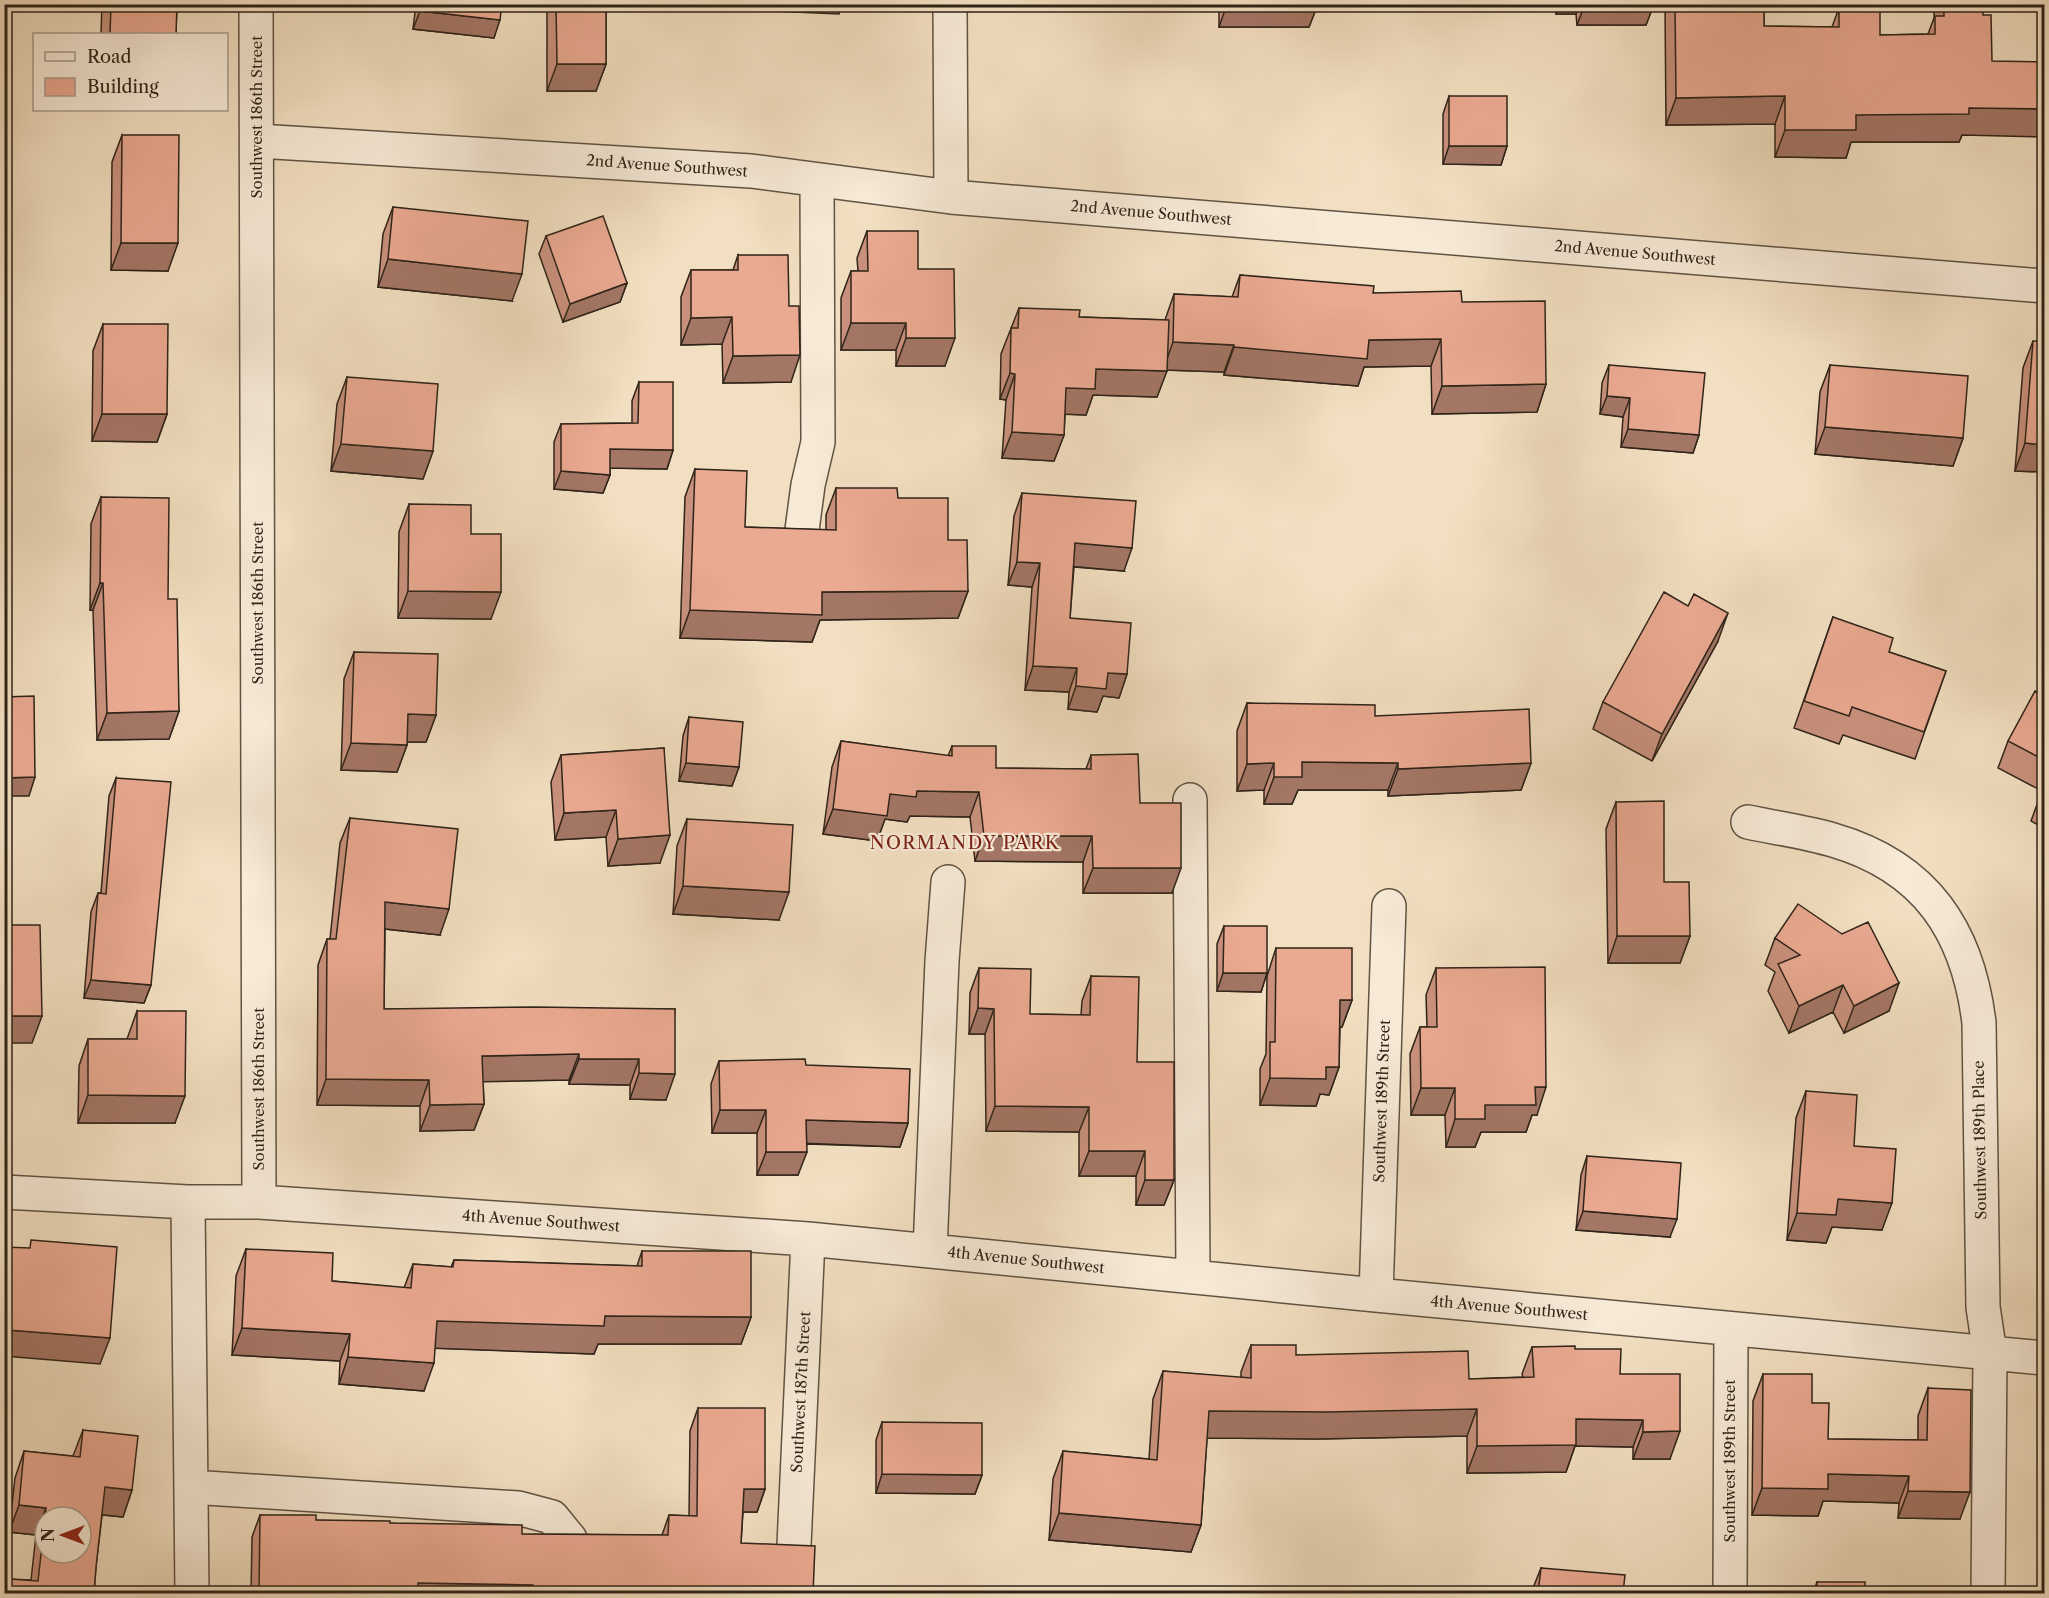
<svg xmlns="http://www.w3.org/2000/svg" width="2049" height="1598" font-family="'Libre Caslon Text',serif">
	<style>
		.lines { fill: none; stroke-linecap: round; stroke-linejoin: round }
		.minor-casing { stroke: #605343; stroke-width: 36 }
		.minor { stroke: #f7ead7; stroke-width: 33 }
		.wall { fill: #c9917d; stroke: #2f2419; stroke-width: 1.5 }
		.shaded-wall { fill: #a47666; stroke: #2f2419; stroke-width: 1.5 }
		.building { fill: #eaa991; stroke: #2f2419; stroke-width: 1.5 }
		.labels { text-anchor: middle; stroke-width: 4.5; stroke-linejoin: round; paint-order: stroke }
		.street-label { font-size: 15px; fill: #2f2419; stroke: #f7ead7 }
		.quarter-label { font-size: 18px; letter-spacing: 1.5px; fill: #7a1f14; stroke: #f7ead7 }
	</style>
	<rect width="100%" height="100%" fill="#f2dfc1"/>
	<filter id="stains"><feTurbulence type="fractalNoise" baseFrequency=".00333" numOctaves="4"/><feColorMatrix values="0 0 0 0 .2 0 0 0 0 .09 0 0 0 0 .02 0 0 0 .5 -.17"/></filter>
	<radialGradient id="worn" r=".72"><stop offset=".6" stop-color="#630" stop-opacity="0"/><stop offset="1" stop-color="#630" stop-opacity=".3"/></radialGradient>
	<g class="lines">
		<g class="minor-casing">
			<path id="minor" d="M256,4L259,1202
				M950,4L951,197
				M258,141L751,171L951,197L2044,286
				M802,530L808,485L818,442L817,180
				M1190,800L1193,1277
				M1748,822C1776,828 1806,832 1833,840C1926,867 1968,931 1979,1023L1983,1307L1990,1354L1988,1594
				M4,1192L188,1202H259L808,1239L1376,1295L2044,1358
				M188,1202L192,1594
				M930,1251L942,961L948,882
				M1376,1295L1389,906
				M191,1487L518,1508L552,1517L570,1539
				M794,1545L808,1239
				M1730,1594L1731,1329"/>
		</g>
		<use href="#minor" class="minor"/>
	</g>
	<path class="wall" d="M102,4H177L176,34H101Z
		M416,4H502L494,38L413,29Z
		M547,4H718L716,10L606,9V64L596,91H547Z
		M1219,4H1318L1309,27H1219Z
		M1556,4H1654L1646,25H1577L1576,14H1556Z
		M1665,4H1764V26L1832,27L1839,8L1880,35L1928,34L1934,18V4H1983L1962,135L1959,142H1851L1846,158L1775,157V124L1666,125Z
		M1449,96L1507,146L1501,165L1443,164V114Z
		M122,135L168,271L111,270L112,162Z
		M393,207L512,301L378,287L383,234Z
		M867,231L918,269L945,366H896V350H841V298L851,271H858L857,258Z
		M546,236L627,283L620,302L563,322L539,254Z
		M738,255L791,382L723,383L722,344L681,345V297L691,270H733Z
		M1240,275L1373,293L1462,302L1546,384L1537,412L1432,414L1431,366L1364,367L1358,386L1224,375V372L1167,370L1157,397L1093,395L1086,415L1065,414L1064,435L1054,461L1002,458L1006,400L1000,399L1001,354L1019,308L1079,317L1165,320L1174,294L1232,297Z
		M103,324L167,414L157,442L92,441L93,351Z
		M2033,341L2044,472L2015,471L2023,368Z
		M1609,365L1699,435L1693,453L1621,447L1623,417L1600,414L1602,383Z
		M1830,365L1963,438L1953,466L1815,454L1820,392Z
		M347,377L433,451L423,479L331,471L337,404Z
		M639,382L673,450L667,469L610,468V475L603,493L554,489V442L561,424L632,423V401Z
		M695,469L745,527L826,530V515L836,488L898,498L948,540L968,591L958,618L820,620L812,642L680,638L685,497Z
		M1022,493L1124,571L1074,567L1070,618L1127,674L1119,698L1103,696L1097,712L1068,709L1069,692L1025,690L1032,587L1008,585L1014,516Z
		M101,497L168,599L179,711L169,739L97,740L93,610H90L91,524Z
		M409,504L471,534L491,619L398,618L399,532Z
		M1688,606L1718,641L1652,761L1593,729L1603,702Z
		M1833,617L1889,652L1946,671L1915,759L1843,735L1839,744L1794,728Z
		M354,652L436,715L426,742H407V745L397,772L341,770L344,679Z
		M2044,696V828L2031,821L2042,791L1998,768L2008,741Z
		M1247,703L1375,716L1531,763L1521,790L1388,796V790H1298L1292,804H1264V790L1237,791V731Z
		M689,717L739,767L732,786L679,781L683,736Z
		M841,741L948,756L952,746L996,768L1086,769L1091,755L1140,803L1172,893H1083V862L975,861L970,817L910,816L907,822L885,819L877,841L823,834L832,767Z
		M664,748L660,863L608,866L606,837L555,840L551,782L561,755Z
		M116,778L151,985L144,1003L84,998L91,912L98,893H101L109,796Z
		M1616,802L1664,882L1690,936L1680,963H1608L1606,829Z
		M350,818L440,935L385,929L384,1009H675L666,1100L630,1099V1085L569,1084V1080L483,1081L484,1104L474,1130L420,1131V1106L317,1105L318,965L327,939H330L340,843Z
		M687,819L779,920L673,914L677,846Z
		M1224,926L1267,973L1261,992L1217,991V944Z
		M1775,938L1889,1011L1844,1033L1833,1012L1789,1033L1768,991L1775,972L1765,965Z
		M1276,948L1352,1000L1342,1027L1340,1028L1339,1067L1329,1095L1320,1094L1316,1106L1260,1105V1069L1266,1054L1267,976Z
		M979,968L1030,1014L1081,1015L1082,1001L1091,976L1137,1062L1174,1180L1164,1205H1136V1176H1079V1132L986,1131L985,1034H969L970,993Z
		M1436,968L1537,1115H1532L1526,1132H1481L1475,1147H1446L1445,1115H1411L1410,1054L1420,1027H1427L1426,995Z
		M137,1011L175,1123H78L79,1066L88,1039H127Z
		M719,1061L806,1065L908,1123L900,1147L807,1144L798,1175H757V1133H712L711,1084Z
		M1806,1091L1854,1146L1882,1230L1832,1227L1826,1243L1787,1240L1796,1118Z
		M1587,1156L1670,1237L1576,1230L1581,1175Z
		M246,1249L332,1281L404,1288L413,1264L451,1267L454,1260L637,1266L642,1251L751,1317L741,1344H598L594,1354L435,1348L424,1391L339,1384L340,1361L232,1355L236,1276Z
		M1251,1345L1296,1355L1469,1379L1523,1377L1522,1374L1532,1347L1575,1349L1620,1374L1670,1459H1633V1447L1575,1446L1566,1472L1467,1473V1436L1317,1439L1207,1438L1201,1525L1191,1552L1049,1540L1053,1479L1063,1451L1149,1459L1153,1399L1163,1371L1241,1378V1372Z
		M1763,1374L1812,1403L1828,1439L1918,1440V1416L1928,1388L1960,1519L1898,1518L1899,1503L1823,1501L1818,1516L1752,1515L1753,1401Z
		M698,1408L765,1489L757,1512H743L741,1543L813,1593H251L252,1537L260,1515L316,1520L390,1523L522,1534L662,1535L669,1515L689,1516L690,1431Z
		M882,1422L982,1475L975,1494L876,1493V1440Z
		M83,1430L132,1490L123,1517L102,1515L96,1567L94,1593H4V1590L9,1579L31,1580L36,1535L9,1532L15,1478L24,1451L73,1456Z
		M1541,1568L1623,1593H1531Z
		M1817,1582L1865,1593H1813Z"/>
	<path class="shaded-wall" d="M600,4H718L716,10L602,9Z
		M775,4H843L839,14L772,11Z
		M1227,4H1318L1309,27H1219Z
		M1560,4H1580L1576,14H1556Z
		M1585,4H1654L1646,25H1577Z
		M420,11L500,20L494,38L413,29Z
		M557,64H606L596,91H547Z
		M1785,96L1775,124L1666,125L1676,98Z
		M1969,108L2044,109V137L1962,135L1959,142H1851L1846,158L1775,157L1785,130L1856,115Z
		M1449,146H1507L1501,165L1443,164Z
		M121,243H178L168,271L111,270Z
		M388,259L522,274L512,301L378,287Z
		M627,283L620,302L563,322L570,304Z
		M732,317L722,344L681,345L691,318Z
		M851,323H906L896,350H841Z
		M906,338H955L945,366H896Z
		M1441,339L1431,366L1364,367L1358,386L1224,375L1234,347L1369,340Z
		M1173,342L1234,345L1224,372L1163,370Z
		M800,355L791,382L723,383L733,356Z
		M1096,369L1167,371L1157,397L1093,395L1086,415L1057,414L1066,388Z
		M1010,373L1015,374L1006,400L1000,399Z
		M1546,384L1537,412L1432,414L1442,386Z
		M1607,396L1630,398L1623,417L1600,414Z
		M102,414H167L157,442L92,441Z
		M1825,427L1963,438L1953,466L1815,454Z
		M1628,429L1699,435L1693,453L1621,447Z
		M1012,432L1064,435L1054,461L1002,458Z
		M2025,443L2044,445V472L2015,471Z
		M341,444L433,451L423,479L331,471Z
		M610,449L673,450L667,469L603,468Z
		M561,471L610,475L603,493L554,489Z
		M1075,543L1132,548L1124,571L1067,566Z
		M1017,562L1040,563L1032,587L1008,585Z
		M100,583H103L93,610H90Z
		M408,591L501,592L491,619L398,618Z
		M968,591L958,618L820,620L812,642L680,638L690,610L822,592Z
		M1728,613L1718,641L1652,761L1662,734Z
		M1033,666L1077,668L1069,692L1025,690Z
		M1108,673L1127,674L1119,698L1103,696L1097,712L1068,709L1076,686Z
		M179,711L169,739L97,740L107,713Z
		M408,714L436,715L426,742H398Z
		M351,743L407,745L397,772L341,770Z
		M1302,762L1398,763L1388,790H1298L1292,804H1264L1274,777Z
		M686,763L739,767L732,786L679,781Z
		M1274,763L1264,790L1237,791L1247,764Z
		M1531,763L1521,790L1388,796L1398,769Z
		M35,777L29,796H4V778Z
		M917,791L979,792L970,817L910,816L907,822L885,819L877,841L823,834L833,809L890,794Z
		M616,810L606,837L555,840L564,813Z
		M670,835L660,863L608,866L618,839Z
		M984,836H1092L1083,862L975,861Z
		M1093,868H1181L1172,893H1083Z
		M683,886L789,892L779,920L673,914Z
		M385,902L449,909L440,935L376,928Z
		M1617,936H1690L1680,963H1608Z
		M1223,973H1267L1261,992L1217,991Z
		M91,980L151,985L144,1003L84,998Z
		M1899,983L1889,1011L1844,1033L1854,1006Z
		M1843,985L1833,1012L1789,1033L1799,1006Z
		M1340,1000H1352L1342,1027L1330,1028Z
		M978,1008L994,1009L985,1034H969Z
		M4,1016H42L32,1043H4Z
		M579,1054L569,1080L473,1082L482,1056Z
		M579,1059H639L630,1085L569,1084Z
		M1326,1067H1339L1329,1095L1320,1094L1316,1106L1260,1105L1270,1078Z
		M639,1073L675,1074L666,1100L630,1099Z
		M326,1079L429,1080L420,1106L317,1105Z
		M1535,1087H1546L1537,1115H1532L1526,1132H1481L1475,1147H1446L1455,1119L1485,1105Z
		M1421,1088H1455L1445,1115H1411Z
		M88,1095L185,1096L175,1123H78Z
		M484,1104L474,1130L420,1131L430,1105Z
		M995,1106L1089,1107L1079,1132L986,1131Z
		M720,1110H766L757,1133H712Z
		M806,1120L908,1123L900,1147L798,1143Z
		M1089,1151H1145L1136,1176H1079Z
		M766,1152H807L798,1175H757Z
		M1145,1180H1174L1164,1205H1136Z
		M1838,1199L1892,1203L1882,1230L1832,1227L1826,1243L1787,1240L1797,1213Z
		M1583,1211L1677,1219L1670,1237L1576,1230Z
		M605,1316L751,1317L741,1344H598L594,1354L427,1348L437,1321Z
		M242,1328L350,1334L340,1361L232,1355Z
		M8,1330L110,1338L100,1364L4,1356Z
		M348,1357L434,1363L424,1391L339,1384Z
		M4,1387H8L4,1395Z
		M1477,1409L1467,1436L1317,1439L1199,1438L1209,1411Z
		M1576,1419L1643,1420L1633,1447L1575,1446L1566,1472L1467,1473L1477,1446Z
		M1680,1431L1670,1459H1633L1643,1432Z
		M882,1474L982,1475L975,1494L876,1493Z
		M1828,1474L1909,1476L1899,1503L1823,1501L1818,1516L1752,1515L1762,1488Z
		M105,1487L132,1490L123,1517L95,1514Z
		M744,1489H765L757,1512H735Z
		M1908,1491L1970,1492L1960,1519L1898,1518Z
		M19,1505L46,1508L36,1535L9,1532Z
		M1059,1513L1201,1525L1191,1552L1049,1540Z
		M418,1583L533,1585L530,1593H414Z
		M622,1591L687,1593H621Z"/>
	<path class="building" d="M111,4H177L176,34H110Z
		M421,4H502L500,20L420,11Z
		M556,4H606V64H557Z
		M1675,4H1764V26L1839,27V8H1880V35L1935,34V16H1944V4H1983V15H1991L1992,61L2044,62V109L1969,108V114L1856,115V130H1785V96L1676,98Z
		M1449,96H1507V146H1449Z
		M122,135H179L178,243H121Z
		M393,207L528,221L522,274L388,259Z
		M603,216L627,283L570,304L546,236Z
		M867,231H918V269H954L955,338H906V323H851V271H868Z
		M738,255H788L789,306H799L800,355L733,356L732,317L691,318V270H738Z
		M1240,275L1374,286L1373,293L1461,291L1462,302L1545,301L1546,384L1442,386L1441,339L1369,340L1367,359L1234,347V345L1173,342L1174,294L1238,297Z
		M1019,308L1080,310L1079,317L1169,320L1167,371L1096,369L1095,389L1066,388L1064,435L1012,432L1015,374L1010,373L1011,328H1018Z
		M103,324H168L167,414H102Z
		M2033,341H2044V445L2025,443Z
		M1609,365L1705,373L1699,435L1628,429L1630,398L1607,396Z
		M1830,365L1968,376L1963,438L1825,427Z
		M347,377L438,384L433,451L341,444Z
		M639,382H673V450L610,449V475L561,471V424L638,423Z
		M695,469L747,471L745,527L836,530V488H897L898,498H948V540H967L968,591L822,592V615L690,610Z
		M1022,493L1136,501L1132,548L1075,543L1070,618L1131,623L1127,674L1108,673L1106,689L1076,686L1077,668L1033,666L1040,563L1017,562Z
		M101,497L169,498L168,599H177L179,711L107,713L103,583H100Z
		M409,504L471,505V534H501V592L408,591Z
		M1664,592L1688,606L1694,594L1728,613L1662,734L1603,702Z
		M1833,617L1893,638L1889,652L1946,671L1924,732L1852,707L1849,716L1804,701Z
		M354,652L438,654L436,715L408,714L407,745L351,743Z
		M2035,691L2044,696V760L2008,741Z
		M34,696L35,777L4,778V697Z
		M1247,703L1375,705V716L1529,709L1531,763L1398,769V763L1302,762V777H1274V763L1247,764Z
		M689,717L743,722L739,767L686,763Z
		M841,741L952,756V746H996V768L1091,769V755L1138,754L1140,803H1181V868H1093L1092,836H984L979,792L917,791L916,797L890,794L887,816L833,809Z
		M664,748L670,835L618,839L616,810L564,813L561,755Z
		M116,778L171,782L151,985L91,980L98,893L106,894Z
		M2044,787V796L2041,794Z
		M1664,801V882H1689L1690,936H1617L1616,802Z
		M350,818L458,829L449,909L385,902L384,1009L535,1007L675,1009V1074L639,1073V1059H579V1054L482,1056L484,1104L430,1105L429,1080L326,1079L327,939H336Z
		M687,819L793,825L789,892L683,886Z
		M1798,904L1842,934L1868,922L1899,983L1854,1006L1843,985L1799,1006L1778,964L1800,955L1775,938Z
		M4,925H40L42,1016H4Z
		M1224,926H1267V973H1223Z
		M1276,948H1352V1000H1340L1339,1067H1326V1079L1270,1078V1042H1275Z
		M1545,967L1546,1087H1535L1536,1105H1485V1119H1455V1088H1421L1420,1027H1437L1436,968Z
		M979,968L1031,969L1030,1014L1090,1015L1091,976L1139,977L1137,1062H1174V1180H1145V1151H1089V1107L995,1106L994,1009L978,1008Z
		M137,1011H186L185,1096L88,1095V1039H137Z
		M805,1059L806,1065L910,1069L908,1123L806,1120L807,1152H766V1110H720L719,1061Z
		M1806,1091L1857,1095L1854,1146L1896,1149L1892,1203L1838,1199L1836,1215L1797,1213Z
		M1587,1156L1681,1163L1677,1219L1583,1211Z
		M31,1240L117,1247L110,1338L8,1330V1387H4V1247L30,1248Z
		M246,1249L333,1253L332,1281L411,1288L413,1264L453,1267L454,1260L642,1266V1251H751V1317L605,1316L604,1326L437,1321L434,1363L348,1357L350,1334L242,1328Z
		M1251,1345H1296V1355L1468,1351L1469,1379L1534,1377L1532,1347L1575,1346V1349H1621L1620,1374H1680V1431L1643,1432V1420L1576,1419V1445L1477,1446V1409L1327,1412L1209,1411L1201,1525L1059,1513L1063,1451L1157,1460L1163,1371L1251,1378Z
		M1763,1374H1812V1403H1829L1828,1439L1927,1440L1928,1388L1971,1390L1970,1492L1908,1491L1909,1476L1828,1474V1489L1762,1488Z
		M698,1408H765V1489H744L741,1543L815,1546L813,1593H687L622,1591L621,1593H533V1585L418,1583V1593H259L260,1515H316V1520L390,1521V1523L522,1525V1534L668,1535L669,1515L697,1516Z
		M882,1422L982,1423V1475L882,1474Z
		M83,1430L138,1436L132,1490L105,1487L96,1567L94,1593H8L9,1579L38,1581L45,1519V1553H81V1517H45L46,1508L19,1505L24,1451L80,1457Z
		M1541,1568L1625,1575L1623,1593H1538Z
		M1817,1582H1865V1593H1817Z"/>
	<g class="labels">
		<g class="street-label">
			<text transform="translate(257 117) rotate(-90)" y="5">Southwest 186th Street</text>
			<text transform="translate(667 166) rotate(4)" y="5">2nd Avenue Southwest</text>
			<text transform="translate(1151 213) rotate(5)" y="5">2nd Avenue Southwest</text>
			<text transform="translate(1635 253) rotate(5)" y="5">2nd Avenue Southwest</text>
			<text transform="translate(258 603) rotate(-90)" y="5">Southwest 186th Street</text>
			<text transform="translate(259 1089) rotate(-90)" y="5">Southwest 186th Street</text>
			<text transform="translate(1382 1101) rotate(-88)" y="5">Southwest 189th Street</text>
			<text transform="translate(1980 1140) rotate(-91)" y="5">Southwest 189th Place</text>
			<text transform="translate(541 1221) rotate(4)" y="5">4th Avenue Southwest</text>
			<text transform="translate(1026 1260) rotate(6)" y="5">4th Avenue Southwest</text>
			<text transform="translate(1509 1308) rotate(5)" y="5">4th Avenue Southwest</text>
			<text transform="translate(801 1392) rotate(-87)" y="5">Southwest 187th Street</text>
			<text transform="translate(1730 1461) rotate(-90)" y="5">Southwest 189th Street</text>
		</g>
		<g class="quarter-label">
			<text x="965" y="849">NORMANDY PARK</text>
		</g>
	</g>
	<rect width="2049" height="1598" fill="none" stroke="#f2dfc1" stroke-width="24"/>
	<rect x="6" y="6" width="2037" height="1586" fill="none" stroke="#2f2419" stroke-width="3"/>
	<rect x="12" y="12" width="2025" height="1574" fill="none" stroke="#2f2419" stroke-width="1.5"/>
	<rect x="33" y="33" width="195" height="78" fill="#f7ead7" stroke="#a79b8b" stroke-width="1.5"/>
	<rect x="45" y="52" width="30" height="9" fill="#f7ead7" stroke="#a79b8b" stroke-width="1.5"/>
	<text x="87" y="63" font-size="18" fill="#2f2419">Road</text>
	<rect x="45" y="78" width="30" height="18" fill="#eaa991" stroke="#a79b8b" stroke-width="1.5"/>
	<text x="87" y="93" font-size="18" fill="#2f2419">Building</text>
	<g transform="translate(63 1535) rotate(270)"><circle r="28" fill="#f7ead7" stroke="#a79b8b" stroke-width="1.5"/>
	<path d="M0-4.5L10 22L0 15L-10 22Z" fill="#8f2418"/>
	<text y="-9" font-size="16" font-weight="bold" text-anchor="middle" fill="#2f2419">N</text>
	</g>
	<rect width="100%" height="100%" filter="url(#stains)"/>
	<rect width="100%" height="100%" fill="url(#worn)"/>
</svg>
